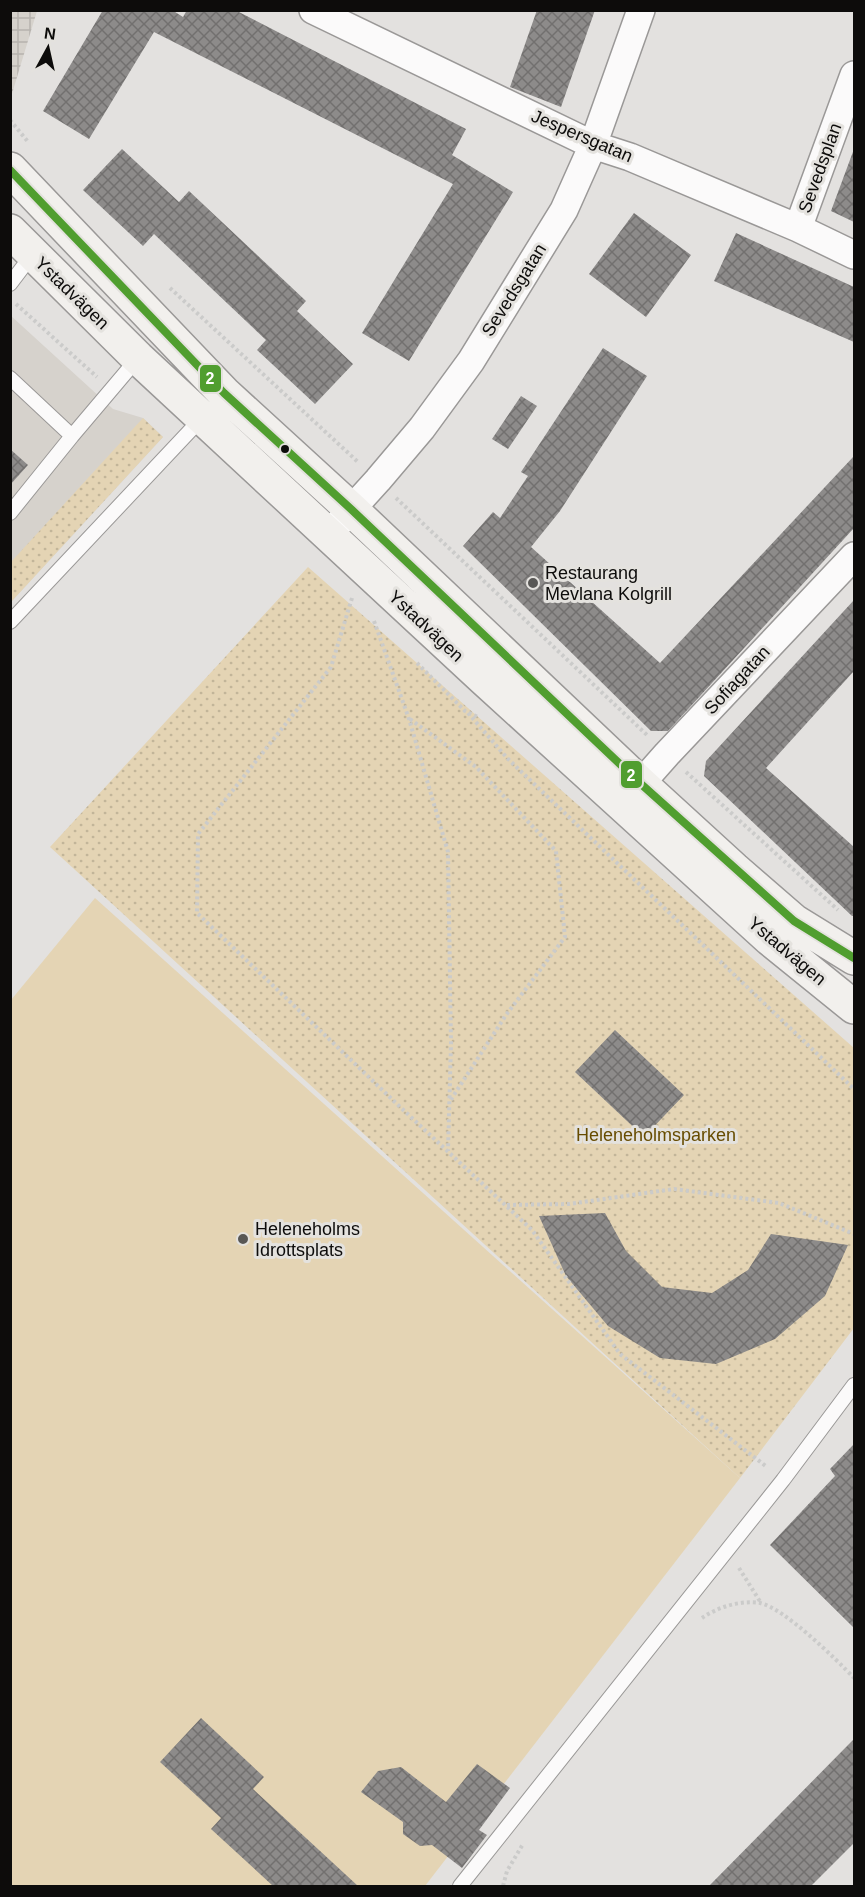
<svg xmlns="http://www.w3.org/2000/svg" width="865" height="1897" font-family="Helvetica,sans-serif">
	<style>
		.built { fill: #d6d2cc }
		.industrial { fill: url(#industrial-grid) }
		.green { fill: url(#green-dots) }
		.pitch { fill: #e4d4b4 }
		.building { fill: url(#building-cross-hatch) }
		.lines { fill: none; stroke-linecap: round; stroke-linejoin: round }
		.lane-casing { stroke: #9a9897; stroke-width: 16 }
		.street-casing { stroke: #9a9897; stroke-width: 30 }
		.secondary-casing { stroke: #9a9897; stroke-width: 36 }
		.path { stroke: #cbcbca; stroke-width: 4; stroke-dasharray: 3 3; stroke-linecap: butt }
		.lane { stroke: #fbfafa; stroke-width: 14 }
		.street { stroke: #fbfafa; stroke-width: 27 }
		.secondary { stroke: #f2f0ed; stroke-width: 33 }
		.bus-1-casing { stroke: #e4e2de; stroke-width: 12 }
		.bus-1 { stroke: #509e2f; stroke-width: 8 }
		.bus-dot { fill: #0d0c0b; stroke: #e4e2de; stroke-width: 2 }
		.poi-dot { fill: #585755; stroke: #e4e2de; stroke-width: 2 }
		.labels { text-anchor: middle; stroke-width: 6; stroke-linejoin: round; paint-order: stroke }
		.street-label { font-size: 18px; fill: #0d0c0b; stroke: #e4e2de }
		.poi-label { font-size: 18px; fill: #0d0c0b; stroke: #e4e2de; text-anchor: start }
		.park-label { font-size: 18px; fill: #674c00; stroke: #e4e2de }
		.line-badge { stroke: #e4e2de; stroke-width: 2 }
		.badge-label { font-size: 16px; text-anchor: middle; font-weight: bold; fill: #fff }
	</style>
	<defs>
		<pattern id="industrial-grid" width="8" height="8" patternUnits="userSpaceOnUse" patternTransform="scale(1.5)"><rect width="8" height="8" fill="#d6d2cc"/><path d="M0 4h8M4 0v8" fill="none" stroke="#b6b3ae"/></pattern>
		<pattern id="green-dots" width="8" height="8" patternUnits="userSpaceOnUse" patternTransform="scale(1.5)"><rect width="8" height="8" fill="#e4d4b4"/><path d="M2 2h.1M6 6h.1" fill="none" stroke="#c2b599" stroke-width="1.8" stroke-linecap="round"/></pattern>
		<pattern id="building-cross-hatch" width="8" height="8" patternUnits="userSpaceOnUse" patternTransform="scale(1.5)"><rect width="8" height="8" fill="#8d8b8a"/><path d="M0 0l8 8M0 8l8-8" fill="none" stroke="#72706f"/></pattern>
	</defs>
	<rect width="100%" height="100%" fill="#e3e1df"/>
	<path class="built" d="M10,315L113,409L143,418L163,437L11,602Z"/>
	<path class="industrial" d="M11,10L37,11L11,97L10,96Z"/>
	<path class="green" d="M143,418L163,437L11,602V562Z
		M308,567L854,1048V1328L740,1478L50,847Z"/>
	<path class="pitch" d="M95,898L740,1478L425,1886H11V1000Z"/>
	<path class="building" d="M103,10H172L183,17L187,10H235L466,129L452,155L513,192L409,361L362,333L453,184L154,32L89,139L43,111Z
		M537,10H595L561,107L510,87Z
		M122,149L179,202L189,191L306,301L297,311L353,364L315,404L257,350L266,340L154,234L143,246L83,190Z
		M854,149V222L831,211Z
		M634,213L691,255L646,317L589,274Z
		M736,233L854,287V342L714,281Z
		M603,348L647,376L560,511L531,547L660,663L854,456V528L668,731H651L463,546L493,512L500,518L528,476L521,472Z
		M521,396L537,406L508,449L492,439Z
		M10,449L28,465L10,485Z
		M854,600V671L766,768L854,847V916H852L704,776L706,761Z
		M615,1030L684,1095L644,1137L575,1072Z
		M605,1213L626,1251L662,1287L712,1293L748,1270L771,1234L848,1245L825,1296L775,1339L716,1364L660,1358L608,1326L566,1276L539,1216Z
		M854,1444V1628L770,1545L835,1476L830,1469Z
		M201,1718L264,1777L253,1789L358,1886H273L211,1829L221,1818L160,1762Z
		M854,1739V1843L811,1886H709Z
		M477,1764L510,1788L479,1830L487,1835L462,1868L432,1845L420,1846L403,1834V1822L361,1792L378,1771L401,1767L446,1802Z"/>
	<g class="lines">
		<g class="lane-casing">
			<path id="lane" d="M10,284L32,255
				M10,378L72,436
				M10,513L72,436L138,358
				M10,622L202,418
				M460,1886L783,1480L854,1385"/>
		</g>
		<g class="street-casing">
			<path id="street" d="M313,10L593,145L630,157L798,228L854,255
				M798,228L854,75
				M338,524L378,480L422,428L471,361L564,210L593,145L641,10
				M628,798L667,754L854,556"/>
		</g>
		<g class="secondary-casing">
			<path id="secondary" d="M10,169L224,393L352,510L641,784L734,869L794,921L854,958
				M10,231L138,358L484,679L770,939L854,1007"/>
		</g>
		<path class="path" d="M10,120L29,143
			M170,288L358,462
			M16,304L97,377
			M396,498L648,736
			M352,598L331,667L198,834L197,913L398,1105L532,1230L620,1354L767,1467
			M374,621L409,719L448,852L451,1044L448,1151
			M417,663L465,711L478,717
			M468,713L508,759L854,1089
			M410,719L476,767L556,851L565,937L506,1015L450,1101
			M686,772L838,910
			M507,1205L569,1204L674,1189L779,1203L854,1234
			M739,1568L761,1603
			M702,1618C718,1607 740,1600 760,1603C784,1608 836,1659 854,1678
			M503,1886L507,1871L523,1844"/>
		<use href="#lane" class="lane"/>
		<use href="#street" class="street"/>
		<use href="#secondary" class="secondary"/>
		<g class="bus-1-casing">
			<path id="bus-1" d="M10,170L224,393L352,510L641,784L794,921L854,958"/>
		</g>
		<use href="#bus-1" class="bus-1"/>
	</g>
	<circle class="bus-dot" cx="285" cy="449" r="5"/>
	<g class="poi-dot">
		<circle cx="533" cy="583" r="6"/>
		<circle cx="243" cy="1239" r="6"/>
	</g>
	<g class="labels">
		<g class="street-label">
			<text transform="translate(582 136) rotate(23)" y="6">Jespersgatan</text>
			<text transform="translate(820 168) rotate(-70)" y="6">Sevedsplan</text>
			<text transform="translate(514 290) rotate(-58)" y="6">Sevedsgatan</text>
			<text transform="translate(72 293) rotate(44)" y="6">Ystadvägen</text>
			<text transform="translate(426 626) rotate(43)" y="6">Ystadvägen</text>
			<text transform="translate(737 680) rotate(-47)" y="6">Sofiagatan</text>
			<text transform="translate(787 951) rotate(40)" y="6">Ystadvägen</text>
		</g>
		<g class="poi-label">
			<text x="545" y="579">Restaurang<tspan x="545" dy="21">Mevlana Kolgrill</tspan></text>
			<text x="255" y="1235">Heleneholms<tspan x="255" dy="21">Idrottsplats</tspan></text>
		</g>
		<g class="park-label">
			<text x="656" y="1141">Heleneholmsparken</text>
		</g>
	</g>
	<g class="line-badge">
		<rect x="199" y="364" width="23" height="29" rx="6" fill="#509e2f"/>
		<rect x="620" y="760" width="23" height="29" rx="6" fill="#509e2f"/>
	</g>
	<g class="badge-label">
		<text x="210" y="384">2</text>
		<text x="631" y="781">2</text>
	</g>
	<rect width="865" height="1897" fill="none" stroke="#0d0c0b" stroke-width="24"/>
	<g transform="translate(48 48) rotate(8)" stroke="#e4e2de" stroke-width="4.5" paint-order="stroke">
	<path d="M0-4.5L10 22L0 15L-10 22Z" fill="#0d0c0b"/>
	<text y="-9" font-size="16" font-weight="bold" text-anchor="middle" fill="#0d0c0b">N</text>
	</g>
</svg>
